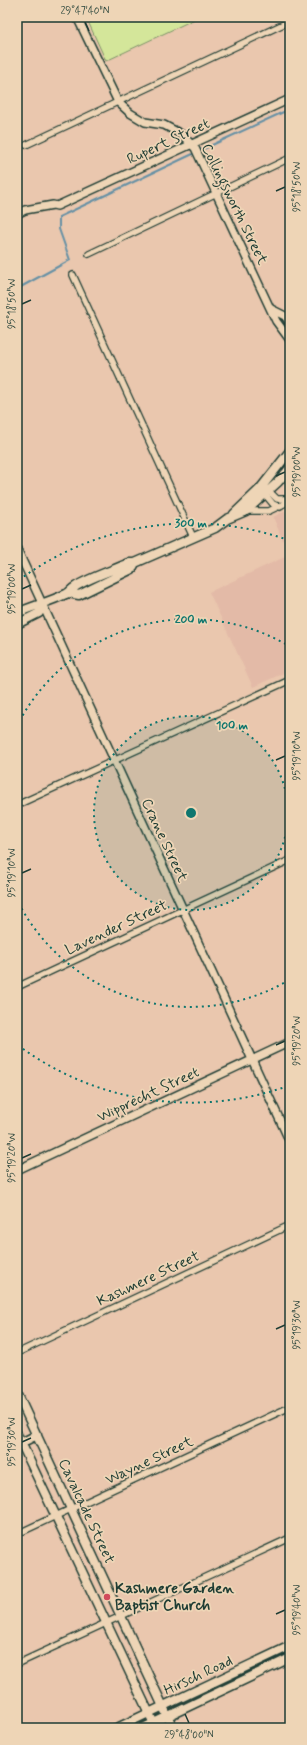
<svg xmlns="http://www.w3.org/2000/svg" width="307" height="1745" font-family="Mynerve,sans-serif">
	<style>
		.built { fill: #e3baa7 }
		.green { fill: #d4e69a; stroke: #7a9267 }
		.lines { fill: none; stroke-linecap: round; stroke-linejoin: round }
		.stream { stroke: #6590a5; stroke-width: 2 }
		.minor-casing { stroke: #1f3d34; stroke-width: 8 }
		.tertiary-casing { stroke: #1f3d34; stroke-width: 10 }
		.secondary-casing { stroke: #1f3d34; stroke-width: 11 }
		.minor { stroke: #eed5b6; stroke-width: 5.5 }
		.tertiary { stroke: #eed5b6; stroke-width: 7 }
		.secondary { stroke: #eed5b6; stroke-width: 8 }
		.ticks { fill: none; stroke: #1f3d34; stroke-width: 1.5 }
		.ring { fill: none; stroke: #0f766e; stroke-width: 2; stroke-dasharray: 2 4 }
		.poi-dot { fill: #d1495b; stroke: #eed5b6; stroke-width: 1.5 }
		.labels { text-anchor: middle; stroke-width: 3.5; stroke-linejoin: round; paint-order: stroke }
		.street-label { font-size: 15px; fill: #1f3d34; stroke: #eed5b6 }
		.poi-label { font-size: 15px; font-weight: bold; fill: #1f3d34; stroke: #eed5b6; text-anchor: start }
		.centre { fill: #0f766e; stroke: #eed5b6; stroke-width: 2 }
		.ring-label { font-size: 12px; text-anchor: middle; font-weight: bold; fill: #0f766e; stroke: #eed5b6; stroke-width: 3.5; stroke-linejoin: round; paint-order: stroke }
		.neatline { fill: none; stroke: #1f3d34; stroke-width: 1.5 }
		.ticks-label { font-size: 10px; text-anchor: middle; fill: #1f3d34 }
	</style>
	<rect width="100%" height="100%" fill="#eac7ae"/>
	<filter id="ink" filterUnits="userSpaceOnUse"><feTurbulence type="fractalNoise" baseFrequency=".025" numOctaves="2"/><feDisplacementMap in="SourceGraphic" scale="8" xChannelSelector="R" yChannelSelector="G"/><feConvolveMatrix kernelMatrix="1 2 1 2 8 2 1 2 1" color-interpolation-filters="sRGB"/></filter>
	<g filter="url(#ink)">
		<path class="built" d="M290,509V670L253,687L209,592L289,555L273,517Z"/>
		<path class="green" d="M86,17H199L106,61Z"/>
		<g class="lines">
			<path class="stream" d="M199,151L290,109
				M17,289L70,260L59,229V217L195,153"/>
			<g class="minor-casing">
				<path id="minor" d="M26,145L290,21
					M89,254L290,158
					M73,275L193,537
					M267,489L277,499H290
					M263,492L273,504L280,507
					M246,511H269L290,501
					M17,805L290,680
					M17,987L290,860
					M17,1353L290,1225
					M17,1534L290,1407
					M17,1664L290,1538"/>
			</g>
			<g class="tertiary-casing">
				<path id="tertiary" d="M77,17L118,102L130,113L145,122L164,125L181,134L195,148L276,321L290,340
					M17,214L25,210L53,205L57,206L290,99
					M271,309L285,316L290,323
					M17,549L290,1142
					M17,1170L290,1042"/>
			</g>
			<g class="secondary-casing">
				<path id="secondary" d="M234,514L260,489L290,451
					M68,593L79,595L132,569L135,563
					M17,613C33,606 49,602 66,594C70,593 71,589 75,587C88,578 114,570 129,563H135L215,528L227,519L246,511L278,482L290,468
					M17,624L39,613L43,604
					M17,1393L173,1728
					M17,1434L156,1728
					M21,1443L37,1435
					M117,1728L290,1646
					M143,1728L290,1658"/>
			</g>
			<use href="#minor" class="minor"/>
			<use href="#tertiary" class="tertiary"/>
			<use href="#secondary" class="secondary"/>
		</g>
	</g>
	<path class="ticks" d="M85,22L89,31M276,191L285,187M22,304L31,300M276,476L285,472M22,589L31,585M276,760L285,756M22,873L31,869M276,1045L285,1041M22,1158L31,1154M276,1329L285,1325M22,1442L31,1438M276,1614L285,1610M185,1714L189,1723"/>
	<circle cx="191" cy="813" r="97" fill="#0f766e" fill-opacity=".12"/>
	<g class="ring">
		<circle cx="191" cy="813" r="97"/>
		<path d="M289 980A194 194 0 0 1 17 900M17 726A194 194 0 0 1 289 646"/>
		<path d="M288 1086A290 290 0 0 1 19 1046M19 580A290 290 0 0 1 288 540"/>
	</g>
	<circle class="poi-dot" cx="107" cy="1597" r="4"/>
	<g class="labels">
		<g class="street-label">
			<text transform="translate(168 141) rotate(-25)" y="5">Rupert Street</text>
			<text transform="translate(235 204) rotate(64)" y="5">Collingsworth Street</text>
			<text transform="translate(165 840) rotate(65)" y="5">Crane Street</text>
			<text transform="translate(116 927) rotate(-25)" y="5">Lavender Street</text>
			<text transform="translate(148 1094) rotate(-25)" y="5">Wipprecht Street</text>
			<text transform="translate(148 1278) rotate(-25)" y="5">Kashmere Street</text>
			<text transform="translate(149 1460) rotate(-25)" y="5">Wayne Street</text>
			<text transform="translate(87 1511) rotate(65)" y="5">Cavalcade Street</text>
			<text transform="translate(198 1675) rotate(-25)" y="5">Hirsch Road</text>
		</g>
		<g class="poi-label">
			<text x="115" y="1593">Kashmere Garden<tspan x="115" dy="17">Baptist Church</tspan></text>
		</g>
	</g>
	<circle cx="191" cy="813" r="6" class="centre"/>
	<g class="ring-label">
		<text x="191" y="527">300 m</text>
		<text x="191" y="623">200 m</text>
		<text x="232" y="729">100 m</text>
	</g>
	<rect width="307" height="1745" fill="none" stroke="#eed5b6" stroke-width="44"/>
	<rect x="22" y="22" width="263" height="1701" class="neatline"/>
	<g class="ticks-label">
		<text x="85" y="14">29°47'40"N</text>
		<text transform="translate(296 187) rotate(-90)" y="4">95°18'50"W</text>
		<text transform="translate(11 304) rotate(-90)" y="4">95°18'50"W</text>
		<text transform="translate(296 472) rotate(-90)" y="4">95°19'00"W</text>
		<text transform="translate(11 589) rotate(-90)" y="4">95°19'00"W</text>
		<text transform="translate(296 756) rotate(-90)" y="4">95°19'10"W</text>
		<text transform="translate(11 873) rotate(-90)" y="4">95°19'10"W</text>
		<text transform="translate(296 1041) rotate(-90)" y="4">95°19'20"W</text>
		<text transform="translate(11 1158) rotate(-90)" y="4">95°19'20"W</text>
		<text transform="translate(296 1325) rotate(-90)" y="4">95°19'30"W</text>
		<text transform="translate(11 1442) rotate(-90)" y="4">95°19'30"W</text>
		<text transform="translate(296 1610) rotate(-90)" y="4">95°19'40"W</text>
		<text x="189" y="1738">29°48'00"N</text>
	</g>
</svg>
